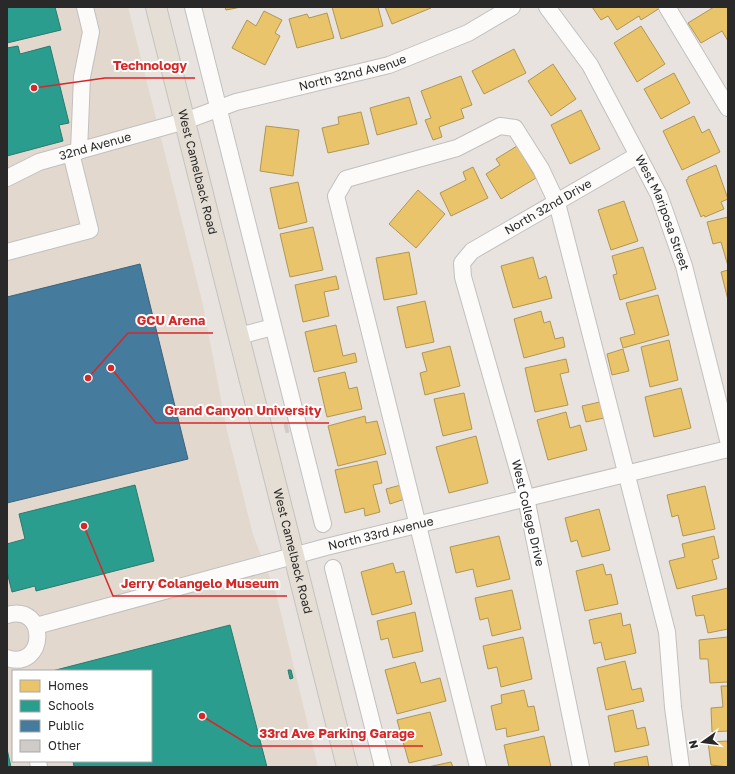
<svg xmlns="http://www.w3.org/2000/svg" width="735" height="774" font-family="'Golos Text',sans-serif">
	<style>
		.education { fill: #e2d8cd; fill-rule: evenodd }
		.homes { fill: #e9c46a; stroke: #af9656 }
		.schools { fill: #2a9d8f; stroke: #2a7a70 }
		.public { fill: #457b9d; stroke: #3d627a }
		.building { fill: #cecbc8; stroke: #d2cecb }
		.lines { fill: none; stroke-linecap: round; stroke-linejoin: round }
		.minor-casing { stroke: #c1c0c0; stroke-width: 18 }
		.major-casing { stroke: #c4c2c0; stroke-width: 22 }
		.minor { stroke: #fcfbfa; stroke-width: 16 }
		.major { stroke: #e5ded4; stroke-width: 20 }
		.labels { text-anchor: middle; stroke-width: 4; stroke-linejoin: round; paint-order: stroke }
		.street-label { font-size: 12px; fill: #292929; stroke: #fff }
		.leader { fill: none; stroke: #d62828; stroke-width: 1.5 }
		.callout-dot { fill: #d62828; stroke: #fff; stroke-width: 1.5 }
		.callout-label { font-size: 13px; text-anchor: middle; font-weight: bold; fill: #d62828; stroke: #fff; stroke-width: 4; stroke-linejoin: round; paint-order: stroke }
	</style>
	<rect width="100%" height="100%" fill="#e8e3de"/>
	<path class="education" d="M7,7H128L203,305L227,431L253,535L276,593L318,767H7ZM13,671H151V761H13Z"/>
	<path class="homes" d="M225,7H241L226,10Z
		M332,7H378L383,26L341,39Z
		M385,7H430L431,8L392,24Z
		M592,7H659L660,8L641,20L639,16L617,30L608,16L601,20Z
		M714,7H728V41L722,31L701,43L688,23Z
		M264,11L282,20L275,33L280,36L265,65L232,48L247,20L256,26Z
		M327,13L334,38L297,48L289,19L307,14L309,18Z
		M641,26L665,64L637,82L614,43Z
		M514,49L526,73L484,94L472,71Z
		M553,64L576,99L551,116L528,81Z
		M674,73L690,103L661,119L644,89Z
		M461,76L472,105L461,109L464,118L439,127L442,137L433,140L425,120L431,118L421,91Z
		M409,97L417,124L377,135L370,108Z
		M581,110L600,149L570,164L551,125Z
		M361,112L369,144L328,153L322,128L339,124L338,117Z
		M694,116L702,133L709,129L720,152L682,170L663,131Z
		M266,126L299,130L293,176L260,171Z
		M517,146L536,178L501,199L486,174L500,165L496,159Z
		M716,165L728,199L721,202L724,209L705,217L704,215L701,217L686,180L688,179V177Z
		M473,167L488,198L451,216L440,193L466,180L463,172Z
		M298,182L307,222L279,229L270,188Z
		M418,190L445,214L416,248L389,224Z
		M624,201L638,241L611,250L598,210Z
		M728,217V266L721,242L713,244L707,222Z
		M313,227L323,270L290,277L280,234Z
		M643,247L656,289L620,300L613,275L617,274L612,256Z
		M409,252L417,294L384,300L376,258Z
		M533,257L539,279L546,276L552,298L513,308L501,266Z
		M728,270V300L721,272Z
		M336,276L339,289L324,292L329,316L303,322L295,285Z
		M658,295L669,335L623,348L620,338L635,334L626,303Z
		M425,301L434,342L406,348L397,307Z
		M541,311L544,323L550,321L555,339L563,337L565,347L524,358L514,319Z
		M336,325L343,356L355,353L357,362L314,372L305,332Z
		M669,340L678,380L650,387L641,347Z
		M450,346L460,386L425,395L420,373L427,371L422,353Z
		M623,349L629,371L612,375L607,354Z
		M566,359L569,372L560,374L568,405L535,412L525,368Z
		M345,372L349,389L357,387L362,409L327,417L318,378Z
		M681,388L691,428L654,437L645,397Z
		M464,393L472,429L443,436L434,399Z
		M600,402L604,418L586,422L582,406Z
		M566,412L570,428L580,425L587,450L548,460L537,420Z
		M365,416L366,423L377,421L386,454L338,466L328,426Z
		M476,436L488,483L449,493L436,447Z
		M377,461L382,483L373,485L380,512L365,516L364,508L345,513L335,470Z
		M401,485L405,499L390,504L386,489Z
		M705,486L715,529L683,536L678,515L672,517L667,495Z
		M599,509L610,550L582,557L577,540L571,542L565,518Z
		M499,536L510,579L477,587L473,569L456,573L450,547Z
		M714,536L719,558L712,560L717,579L677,589L669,561L685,557L682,544Z
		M393,563L396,573L404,571L412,604L372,615L361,572Z
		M603,564L606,575L611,574L618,604L585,611L576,571Z
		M728,588V629L708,633L704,615L696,616L692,596Z
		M512,590L521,629L492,636L488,618L480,620L475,598Z
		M415,612L423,651L393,658L388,638L381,640L377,621Z
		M621,613L623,626L630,624L636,653L605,660L601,642L594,644L589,620Z
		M523,637L532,679L501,687L497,667L488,669L483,646Z
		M728,637V682L710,683L708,659H700L699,640Z
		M625,661L632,690L641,688L644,701L606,710L597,668Z
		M415,662L421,683L440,678L446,701L397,714L385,670Z
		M721,686H728V731L712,732L711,708L723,707Z
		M524,690L528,707L534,706L539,730L507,737L506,728L496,730L491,706L502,703L501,695Z
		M633,710L637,729L645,727L649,745L615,752L608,716Z
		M430,712L442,755L409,763L397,720Z
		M544,736L551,767H509L504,745Z
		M728,741V767L711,765L708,742Z
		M647,756L649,767H615L614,763Z
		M451,762L453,767H428Z"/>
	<path class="schools" d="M7,7H55L61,30L7,43Z
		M18,46L20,54L50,46L69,123L59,125L63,141L7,156V48Z
		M135,485L154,561L36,591L35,586L12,592L7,572V544L25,539L19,514Z
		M230,625L267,767H74L73,761H151V671H52Z
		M288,670H291L293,678L290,679Z
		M7,749L11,767H7Z"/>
	<path class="public" d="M140,264L188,459L7,503V297Z"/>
	<path class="building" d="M287,423L289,432L286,433L284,424Z"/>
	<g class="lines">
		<g class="minor-casing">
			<g id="minor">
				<path d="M193,7L323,524"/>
				<path id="s1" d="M547,7L590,65L659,195L684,266L728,440"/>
				<path d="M667,7L728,108"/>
				<path d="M79,151L82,77L91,32L85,7"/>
				<path id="s2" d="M7,178L39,162L185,121L236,102L389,65L468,33L512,7"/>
				<path d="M7,252L90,230L71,153"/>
				<path d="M239,336L273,327"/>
				<path d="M333,568L383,767"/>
				<path d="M7,615C49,603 46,671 7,658"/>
				<path id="s3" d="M36,626L326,547L728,449"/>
				<path d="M38,761L39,767"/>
				<path d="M478,767L336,196L346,179L457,148L500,126L515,128L541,169L557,203L667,632L673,707L681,767"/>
				<path id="s4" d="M581,767L526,498L463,277L462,263L472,251L638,155"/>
			</g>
		</g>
		<g class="major-casing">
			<g id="major">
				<path id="s5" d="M156,7L347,767"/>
			</g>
		</g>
		<use href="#minor" class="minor"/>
		<use href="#major" class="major"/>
	</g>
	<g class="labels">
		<g class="street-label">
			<text dy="4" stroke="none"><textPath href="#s2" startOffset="362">North 32nd Avenue</textPath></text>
			<text dy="4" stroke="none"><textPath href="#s2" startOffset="94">32nd Avenue</textPath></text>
			<text dy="4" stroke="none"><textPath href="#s5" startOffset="170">West Camelback Road</textPath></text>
			<text dy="4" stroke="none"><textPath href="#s4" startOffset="622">North 32nd Drive</textPath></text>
			<text dy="4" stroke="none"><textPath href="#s1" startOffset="237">West Mariposa Street</textPath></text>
			<text transform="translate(528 513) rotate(77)" y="4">West College Drive</text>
			<text dy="4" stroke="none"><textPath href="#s3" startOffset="357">North 33rd Avenue</textPath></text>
			<text dy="4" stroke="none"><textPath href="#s5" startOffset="561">West Camelback Road</textPath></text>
		</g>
	</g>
	<path class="leader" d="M34 88L105 78H195M88 378L128 333H213M111 368L156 423H329M84 526L113 596H287M202 716L251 746H423"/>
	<g class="callout-dot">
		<circle cx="34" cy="88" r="4"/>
		<circle cx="88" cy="378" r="4"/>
		<circle cx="111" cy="368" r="4"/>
		<circle cx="84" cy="526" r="4"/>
		<circle cx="202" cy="716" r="4"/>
	</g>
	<g class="callout-label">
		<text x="150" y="70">Technology</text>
		<text x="171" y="325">GCU Arena</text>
		<text x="243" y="415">Grand Canyon University</text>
		<text x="200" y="588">Jerry Colangelo Museum</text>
		<text x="337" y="738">33rd Ave Parking Garage</text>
	</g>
	<rect width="735" height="774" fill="none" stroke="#292929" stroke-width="16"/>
	<rect x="12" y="670" width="140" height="92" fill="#ffffff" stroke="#a9a9a9"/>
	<rect x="20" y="680" width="20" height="12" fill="#e9c46a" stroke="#a9a9a9"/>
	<text x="48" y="690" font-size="12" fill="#292929">Homes</text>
	<rect x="20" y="700" width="20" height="12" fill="#2a9d8f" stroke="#a9a9a9"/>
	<text x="48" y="710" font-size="12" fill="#292929">Schools</text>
	<rect x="20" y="720" width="20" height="12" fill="#457b9d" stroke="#a9a9a9"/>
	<text x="48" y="730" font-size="12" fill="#292929">Public</text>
	<rect x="20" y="740" width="20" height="12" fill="#cecbc8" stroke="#a9a9a9"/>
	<text x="48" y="750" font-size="12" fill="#292929">Other</text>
	<g transform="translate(703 742) rotate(256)" stroke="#ffffff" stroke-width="3" paint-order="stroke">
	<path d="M0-3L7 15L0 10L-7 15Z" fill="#292929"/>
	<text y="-6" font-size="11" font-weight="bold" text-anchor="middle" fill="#292929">N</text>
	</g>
</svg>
